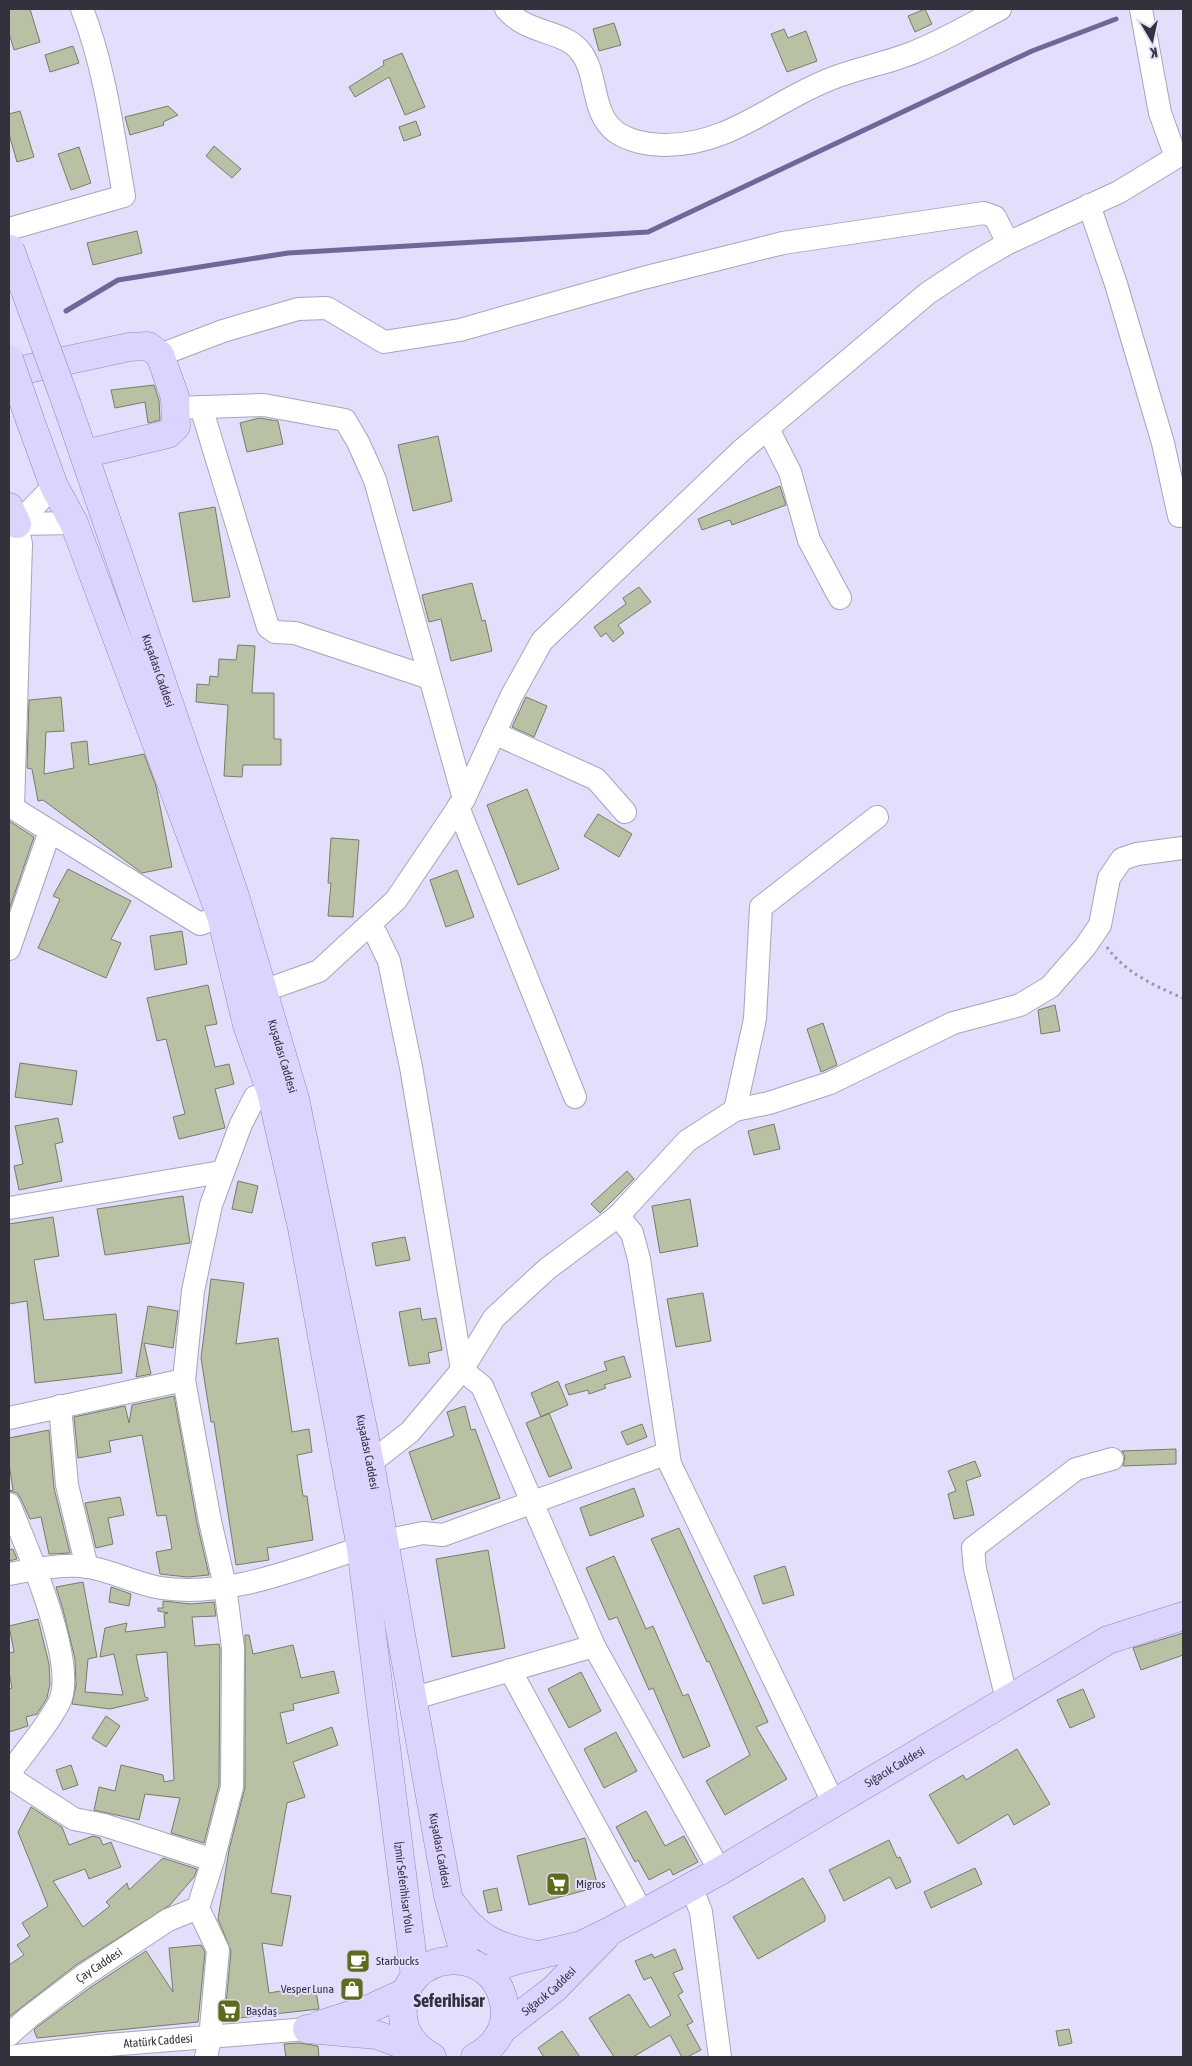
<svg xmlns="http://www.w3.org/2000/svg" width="1192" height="2066" font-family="'Asap Condensed',sans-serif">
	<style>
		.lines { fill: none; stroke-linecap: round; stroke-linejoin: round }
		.stream { stroke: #716697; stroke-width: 5 }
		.building { fill: #b9c1a4; stroke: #767e62 }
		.minor-casing { stroke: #a8a3c0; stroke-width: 24 }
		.major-casing { stroke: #9187b9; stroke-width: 29 }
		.path { stroke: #9793a9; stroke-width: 3; stroke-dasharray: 2.5 4; stroke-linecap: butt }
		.minor { stroke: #fff; stroke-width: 22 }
		.major { stroke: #dcd3fe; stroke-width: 28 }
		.major-bridge-casing { stroke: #9187b9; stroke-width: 29; stroke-linecap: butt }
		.major-bridge { stroke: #dcd3fe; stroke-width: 28 }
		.labels { text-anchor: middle; stroke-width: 4; stroke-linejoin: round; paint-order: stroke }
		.street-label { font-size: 12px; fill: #33313c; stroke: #e3defc }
		.poi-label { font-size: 12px; fill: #33313c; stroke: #e3defc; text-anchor: start }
		.district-label { font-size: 18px; font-weight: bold; fill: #33313c; stroke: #e3defc }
	</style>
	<rect width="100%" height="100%" fill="#e3defc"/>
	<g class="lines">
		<path class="stream" d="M66,311L118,280L288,253L648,232L1032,51L1116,19"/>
	</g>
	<path class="building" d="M9,9H30L40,42L14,50L9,33Z
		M925,9L932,24L915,32L908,16Z
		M614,23L621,45L599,51L593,29Z
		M784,29L788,38L806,31L817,61L787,72L771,34Z
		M73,46L79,63L50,72L45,55Z
		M402,53L425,107L405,115L389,77L355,97L349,87L384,65L383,61Z
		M168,106L178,115L163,122L164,125L130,135L125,117Z
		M20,111L34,157L17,162L9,134V114Z
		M416,121L421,135L404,141L399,127Z
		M214,146L241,169L232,178L206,156Z
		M79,147L91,183L71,190L58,154Z
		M137,231L142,253L93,265L87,243Z
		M154,385L159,400L160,420L148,423L145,402L115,408L111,390Z
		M259,418L278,421L283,444L247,452L240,423Z
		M438,436L452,501L413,511L398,445Z
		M780,486L786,505L732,525L730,520L702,530L698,519Z
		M215,507L230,597L193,602L179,513Z
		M472,583L482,621L485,620L492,651L451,661L441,619L429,622L422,595Z
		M639,587L651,602L618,625L624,633L613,642L606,633L601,637L594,627L626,604L623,598Z
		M238,645L255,646L252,693H274V739H281V765H243L242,777L224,776L228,705L196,702L197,684L209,685L210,676L218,677L219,659L236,660Z
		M61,697L64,731L46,732L44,774L74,768L71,743L87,741L89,765L144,754L156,786L172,867L142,873L43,800L38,801L32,769L27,768L29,700Z
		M526,697L547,706L534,737L512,727Z
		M527,789L559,869L518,885L487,805Z
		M598,814L632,834L619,857L584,836Z
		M9,821L34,837L9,910Z
		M331,838L359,840L353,917L328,916L331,883H328Z
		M68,869L131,901L111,939L121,943L106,978L38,948L60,899L53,896Z
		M457,870L474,917L446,927L430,880Z
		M182,931L187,964L155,970L150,936Z
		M208,985L217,1024L205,1026L215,1067L229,1064L234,1084L215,1089L225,1128L179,1139L173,1117L185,1114L166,1039L157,1041L147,998Z
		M1055,1005L1060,1031L1041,1034L1038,1010Z
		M823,1023L837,1065L821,1072L807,1029Z
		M20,1063L77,1071L72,1105L15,1097Z
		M58,1118L63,1142L55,1144L62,1181L19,1190L14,1166L23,1164L15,1126Z
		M774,1124L780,1149L754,1155L748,1131Z
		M627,1171L634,1179L600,1213L591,1204Z
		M238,1181L258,1186L252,1213L232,1209Z
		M183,1196L190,1243L105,1255L97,1209Z
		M690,1199L698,1246L660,1253L652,1206Z
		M53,1217L59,1256L34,1260L44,1320L116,1314L122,1373L35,1383L27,1301L9,1304V1224Z
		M405,1237L410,1260L376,1266L372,1243Z
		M211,1279L244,1283L236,1344L278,1338L292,1432L309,1429L312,1452L297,1455L303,1496H307L313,1540L267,1548L269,1560L236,1565L214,1422H211L201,1358Z
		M703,1293L711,1341L676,1347L667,1299Z
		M148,1306L178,1311L173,1348L144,1343L151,1374L136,1377Z
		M420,1308L422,1320L436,1318L442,1350L428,1353L430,1363L409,1366L399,1312Z
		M624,1356L631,1377L604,1385L606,1388L589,1394L588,1390L569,1395L565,1385L607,1370L604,1362Z
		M558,1381L568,1405L541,1417L531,1393Z
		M174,1396L197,1523L209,1575L187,1577L160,1574L156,1552L172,1549L166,1515L157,1516L142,1435L109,1441L111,1452L78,1458L74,1417L125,1406L129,1423L132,1405Z
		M465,1406L471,1430L475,1429L500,1498L432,1520L409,1452L454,1436L447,1412Z
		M549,1413L572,1468L549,1477L526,1423Z
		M642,1424L647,1437L627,1445L621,1432Z
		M49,1430L54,1488L70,1553L49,1554L41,1517L30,1519L21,1499L17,1493L9,1491L13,1490L9,1464V1438Z
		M1176,1449V1464L1123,1466L1125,1456L1122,1451Z
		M975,1461L981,1476L966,1481L974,1515L954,1519L948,1494L956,1491L948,1471Z
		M634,1488L644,1516L590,1536L580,1508Z
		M120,1497L124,1515L108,1518L113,1544L96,1548L85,1503Z
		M679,1528L768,1722L756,1727L787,1779L725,1815L706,1781L750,1755L709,1661L707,1662L651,1539Z
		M13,1549L17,1559L9,1561V1550Z
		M488,1550L505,1648L452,1657L436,1559Z
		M614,1556L646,1629L653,1626L683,1696L688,1694L710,1746L683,1758L653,1688L649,1690L617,1617L609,1620L586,1568Z
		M785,1566L794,1595L763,1604L754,1576Z
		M83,1582L97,1657L88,1659L85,1692L123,1695L114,1654L100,1657L105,1628L127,1623L125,1632L165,1627L164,1614L168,1613L158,1611V1608H163V1601L191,1604L214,1602L216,1616L192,1617L195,1646L219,1644L220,1649L219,1785L204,1843L171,1833L180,1798L145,1794L139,1820L94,1810L99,1787L115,1791L121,1765L163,1775L164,1782L174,1780L167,1652L136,1655L145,1697L148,1698V1700L110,1709L72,1704L76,1685L75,1659L63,1610L56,1587Z
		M111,1587L131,1594L129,1606L109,1602Z
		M38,1619L49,1664L50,1684L47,1698L37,1714L26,1717L28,1726L9,1732V1689L12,1688L9,1672V1653L14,1652L9,1626Z
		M1183,1633V1655L1141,1670L1133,1648Z
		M245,1635H249L253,1654L293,1645L301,1678L334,1671L339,1693L293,1704L294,1710L280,1713L287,1744L332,1727L338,1745L293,1762L305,1797L287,1803L271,1893L291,1896L282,1946L262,1943L269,1993L315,1985L319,2009L230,2019L225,2015L231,1951L218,1919L229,1850L245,1787Z
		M581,1672L601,1711L569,1728L548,1689Z
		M1083,1689L1095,1717L1070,1728L1057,1700Z
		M106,1716L120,1726L106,1747L92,1738Z
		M616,1732L637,1771L604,1788L584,1749Z
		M1017,1749L1050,1804L1014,1825L1008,1814L958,1844L929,1795L963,1775L966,1780Z
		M71,1765L78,1785L63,1790L56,1770Z
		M31,1807L62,1827L69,1845L93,1836L100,1838L103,1845L111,1842L121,1867L89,1879L85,1869L53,1881L83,1927L110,1906L106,1902L127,1883L129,1890L163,1858L197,1869L194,1877L170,1905L76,1965L9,2017V1965L24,1955L17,1945L30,1936L22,1923L48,1906L18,1832Z
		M646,1811L665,1846L684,1836L698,1862L673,1875L670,1869L649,1880L638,1860L635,1862L616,1827Z
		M585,1838L598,1887L529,1905L517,1856Z
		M889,1840L897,1858L900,1857L911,1882L896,1889L890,1877L844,1901L829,1870Z
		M975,1868L982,1884L931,1908L924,1892Z
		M803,1878L825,1916V1921L758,1959L733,1917Z
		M497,1888L502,1910L488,1913L483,1891Z
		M201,1945L205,1952L198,2022L37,2038L34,2030L37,2027L91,1987L146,1951L173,1992L169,1948Z
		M675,1949L683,1969L673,1973L683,1992L678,1995L693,2022L687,2025L701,2050L687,2057H682L670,2035L633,2057H614L589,2018L629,1994L650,2028L671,2015L651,1977L644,1980L635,1961L652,1954L654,1958Z
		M1069,2029L1072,2043L1059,2046L1056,2031Z
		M562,2031L580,2057H544L538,2048Z
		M300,2043L318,2046L319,2057H286L284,2044Z"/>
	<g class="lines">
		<g class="minor-casing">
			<g id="minor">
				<path d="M506,9C528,35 564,30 580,51C599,74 590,113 616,132C629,141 648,145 663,145C730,146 774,100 833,78C859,68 887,63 912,53C943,41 971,24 1000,9"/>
				<path d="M1141,9L1160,113L1176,157"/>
				<path d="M1089,205L1116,284L1163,443L1179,516"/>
				<path d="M9,229L124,196C113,133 105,68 82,9"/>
				<path d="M160,355L223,331L298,309L327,308L384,342L460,330L643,278L783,243L984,213L995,217L1008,243"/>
				<path d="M201,407L268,627L275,632L295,633L430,678"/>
				<path d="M176,408L264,405L345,420L358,442L375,480L464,799"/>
				<path d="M768,429L790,472L809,540L840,598"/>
				<path d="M17,524L54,486"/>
				<path d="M9,527L17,524L74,523"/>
				<path d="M494,733L596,779L625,812"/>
				<path d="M458,807L575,1097"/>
				<path d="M9,808H13L21,544L17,524"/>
				<path d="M13,808L200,924L221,916"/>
				<path d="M367,927L376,934L389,961L411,1067L462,1370L482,1386L594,1646L720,1871"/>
				<path d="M9,949L50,831"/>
				<path d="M263,991L319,971L396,900L464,799L511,697L542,641L742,450L928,293L972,264L1008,243L1119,192L1183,153"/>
				<path d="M735,1110L755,1019L761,907L877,817"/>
				<path d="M9,1208L221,1172"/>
				<path d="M618,1216L632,1233L639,1259L670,1464L833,1802"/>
				<path d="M60,1406L67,1485L87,1567"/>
				<path d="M9,1418L184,1380"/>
				<path d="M370,1463L410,1432L462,1370L494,1318L547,1269L618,1216L687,1141L735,1110L769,1103L830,1083L953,1023L1020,1005L1050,987L1085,947L1100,925L1109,878L1122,859L1137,854L1183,848"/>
				<path d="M9,1504C25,1543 79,1665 59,1703C46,1728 25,1751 9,1774"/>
				<path d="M384,1541L423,1533L443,1535L668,1453"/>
				<path d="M9,1574C32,1570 65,1563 88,1567C113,1571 136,1584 161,1588C229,1598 298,1568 361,1548"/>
				<path d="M510,1670L643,1914"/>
				<path d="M411,1699L594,1646"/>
				<path d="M1010,1700L1005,1692L975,1569L973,1548L1076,1469L1112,1459"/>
				<path d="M9,1777L74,1819L104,1825L213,1860"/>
				<path d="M691,1886L701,1912L720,2057"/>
				<path id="s1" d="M9,2035L29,2017L83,1976L168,1920L198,1908"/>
				<path id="s2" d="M9,2057L108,2045L307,2029"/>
				<path d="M206,2057L210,2039L218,1950L198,1908L213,1860L232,1787L233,1648L225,1586L210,1521L184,1380L193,1291L211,1205L241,1124L255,1097L271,1092"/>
			</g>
		</g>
		<g class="major-casing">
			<g id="major">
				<path d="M9,373L129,347L148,346L160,355L175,397L176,426L168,434L84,454"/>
				<path id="s3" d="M67,405L235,896L295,1099L370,1463L448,1896L466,1960"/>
				<path id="s4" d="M30,420L54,486L74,523L221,916L247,1025L271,1092L302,1228L361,1548L415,1977"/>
				<path d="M9,507L17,524"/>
				<path d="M454,1906C477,1939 497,1947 536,1955"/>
				<path id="s5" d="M486,1970L514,1961L581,1945L612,1930L720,1871L1108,1640L1183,1616"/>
				<path d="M319,2025L369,2009L406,1992"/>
				<path id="s6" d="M504,2028L554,1989L605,1937"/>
				<path d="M307,2029L377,2035L421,2051"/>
				<path d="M432,2057C416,2048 404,2035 403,2016C397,1947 502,1938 505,2013C505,2032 492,2049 475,2057"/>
			</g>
		</g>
		<path class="path" d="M1107,947C1124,972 1155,986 1183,998"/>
		<use href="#minor" class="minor"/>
		<use href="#major" class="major"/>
		<g class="major-bridge-casing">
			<path id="major-bridge" d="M10,249L67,405
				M9,359L30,420"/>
		</g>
		<use href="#major-bridge" class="major-bridge"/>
	</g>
	<defs>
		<g id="supermarket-square" transform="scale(1.25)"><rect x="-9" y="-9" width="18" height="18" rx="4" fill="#5c6c18" stroke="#e3defc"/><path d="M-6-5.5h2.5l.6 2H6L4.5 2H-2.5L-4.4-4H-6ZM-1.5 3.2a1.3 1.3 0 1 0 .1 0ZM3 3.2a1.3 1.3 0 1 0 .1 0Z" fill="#fff"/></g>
		<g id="cafe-square" transform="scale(1.25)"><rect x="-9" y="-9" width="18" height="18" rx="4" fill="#5c6c18" stroke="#e3defc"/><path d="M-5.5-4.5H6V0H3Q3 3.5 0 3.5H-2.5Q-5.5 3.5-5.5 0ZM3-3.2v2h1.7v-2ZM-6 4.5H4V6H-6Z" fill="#fff"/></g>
		<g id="shop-square" transform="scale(1.25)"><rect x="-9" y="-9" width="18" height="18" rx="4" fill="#5c6c18" stroke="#e3defc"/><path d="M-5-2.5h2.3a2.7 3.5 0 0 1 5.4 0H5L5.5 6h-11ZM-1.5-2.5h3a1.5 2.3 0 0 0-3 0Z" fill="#fff"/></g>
	</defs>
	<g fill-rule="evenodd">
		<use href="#supermarket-square" x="558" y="1884"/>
		<use href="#cafe-square" x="358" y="1961"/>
		<use href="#shop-square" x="352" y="1989"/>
		<use href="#supermarket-square" x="229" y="2011"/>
	</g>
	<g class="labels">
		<g class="street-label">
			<text dy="4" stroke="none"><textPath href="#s3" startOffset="281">Kuşadası Caddesi</textPath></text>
			<text dy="4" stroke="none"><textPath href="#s3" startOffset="686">Kuşadası Caddesi</textPath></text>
			<text dy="4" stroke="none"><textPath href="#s3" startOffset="1091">Kuşadası Caddesi</textPath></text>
			<text dy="4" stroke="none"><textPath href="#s5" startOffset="459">Sığacık Caddesi</textPath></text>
			<text dy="4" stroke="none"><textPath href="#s3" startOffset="1496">Kuşadası Caddesi</textPath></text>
			<text dy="4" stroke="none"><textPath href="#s4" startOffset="1522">İzmir Seferihisar Yolu</textPath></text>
			<text dy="4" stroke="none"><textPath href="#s1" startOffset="114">Çay Caddesi</textPath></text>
			<text dy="4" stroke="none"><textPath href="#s6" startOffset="58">Sığacık Caddesi</textPath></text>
			<text dy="4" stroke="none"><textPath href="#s2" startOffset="150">Atatürk Caddesi</textPath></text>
		</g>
		<g class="poi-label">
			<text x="576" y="1888">Migros</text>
			<text x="376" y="1965">Starbucks</text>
			<text x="334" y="1993" text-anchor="end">Vesper Luna</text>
			<text x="246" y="2015">Başdaş</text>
		</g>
		<g class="district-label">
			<text x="449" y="2007">Seferihisar</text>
		</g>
	</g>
	<rect width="1192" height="2066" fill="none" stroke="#33313c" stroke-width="20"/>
	<g transform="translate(1152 40) rotate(171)" stroke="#e3defc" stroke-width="4" paint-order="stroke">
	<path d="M0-4L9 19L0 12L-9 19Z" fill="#33313c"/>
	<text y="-8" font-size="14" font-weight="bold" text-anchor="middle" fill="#33313c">K</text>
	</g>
</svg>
